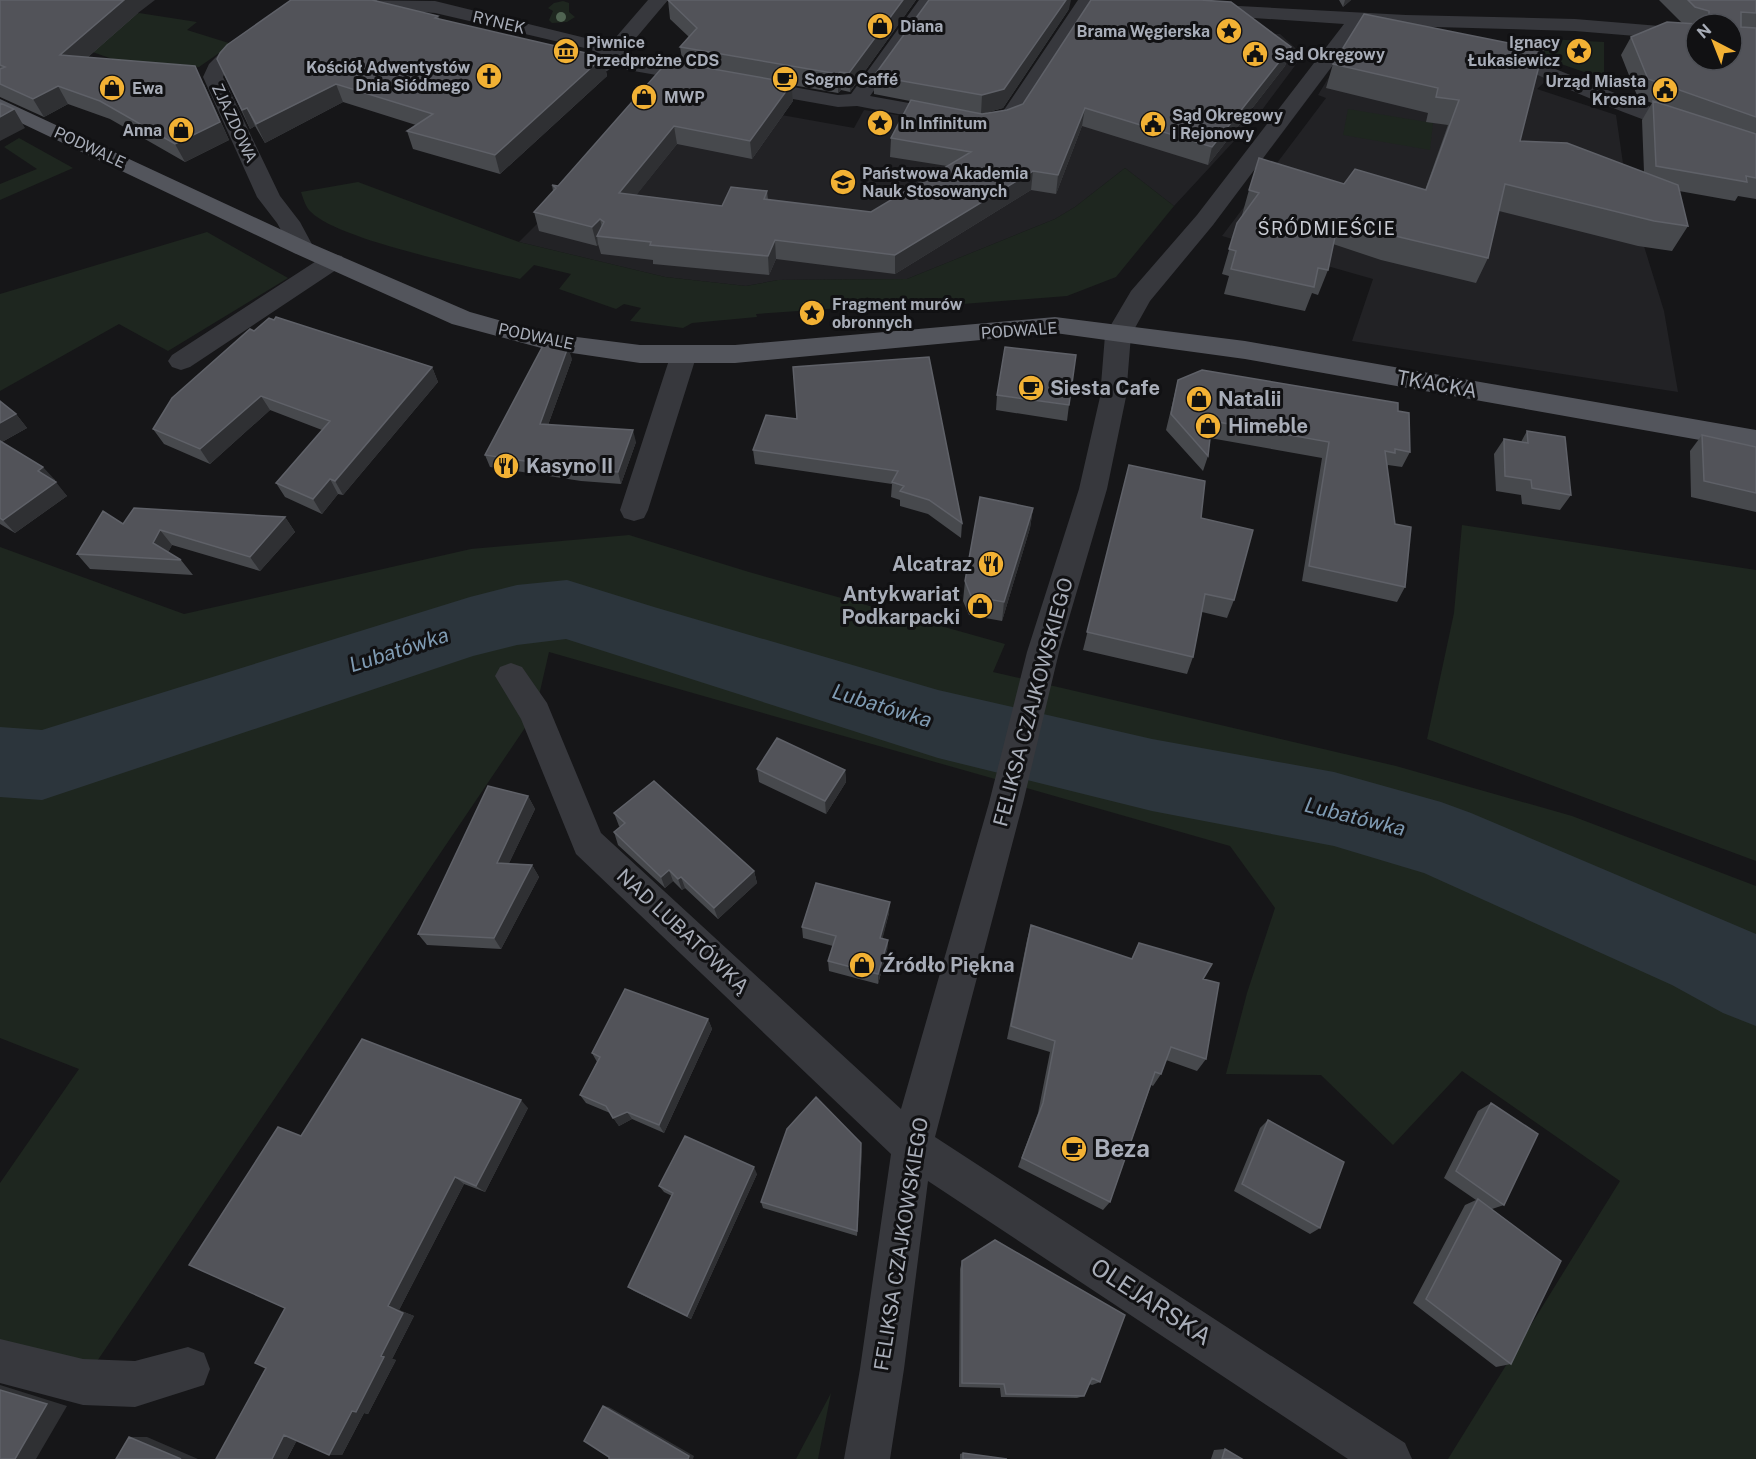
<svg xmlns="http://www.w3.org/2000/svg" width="1756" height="1459" font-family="'Public Sans',sans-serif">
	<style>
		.built { fill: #222225 }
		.green { fill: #1e261f }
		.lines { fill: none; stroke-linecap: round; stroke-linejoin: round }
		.river { fill: #2c353c; fill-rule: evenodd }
		.minor { fill: #37383d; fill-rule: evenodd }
		.major { fill: #53555c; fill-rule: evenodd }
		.tree { fill: #506452 }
		.wall { fill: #47494d; fill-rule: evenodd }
		.shaded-wall { fill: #2f3033 }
		.building { fill: #525359; stroke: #5f6168; stroke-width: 1.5 }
		.labels { text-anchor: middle; stroke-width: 6; stroke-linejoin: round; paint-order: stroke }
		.far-street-label { font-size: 16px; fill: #a8adb8; stroke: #111113 }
		.far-poi-label { font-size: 16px; font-weight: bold; fill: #a8adb8; stroke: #111113; text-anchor: start }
		.far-quarter-label { font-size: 18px; letter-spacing: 1.5px; fill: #c9ccd4; stroke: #111113 }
		.street-label { font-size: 20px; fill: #a8adb8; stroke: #111113 }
		.poi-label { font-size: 20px; font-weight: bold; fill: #a8adb8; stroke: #111113; text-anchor: start }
		.water-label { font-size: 21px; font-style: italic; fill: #7f9bb3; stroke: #111113 }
		.near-poi-label { font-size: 24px; font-weight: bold; fill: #a8adb8; stroke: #111113; text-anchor: start }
		.near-street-label { font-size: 24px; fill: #a8adb8; stroke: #111113 }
	</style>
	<rect width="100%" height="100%" fill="#161618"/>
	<path class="built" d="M1253,34H1280L1303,55L1259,114L1174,206L1125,168L1075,207L1055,219L907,279L778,280L746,286L665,277L519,242L597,164L658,93L854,128L864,110L1009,132Z
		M1346,49L1526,68L1548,79L1537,89L1616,115L1627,191L1664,311L1678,392L1352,341L1373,279L1222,236L1326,98L1318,95Z"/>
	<path class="green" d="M563,1L569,3V12L575,17L567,22L552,23L549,20L553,11L548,8L554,3Z
		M139,13L197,22L187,30L232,44L199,67L124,63L81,48Z
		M1548,39L1604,42V79L1541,57Z
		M1348,109L1433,123L1430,150L1343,135Z
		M19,138L73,168L0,200V184L37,169L4,147Z
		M1125,168L1174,206L1116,277L1067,296L858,312L856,307L756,314L757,317L692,323L683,328L630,321L641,308L624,304L616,309L559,289L571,274L534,265L520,279C477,268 338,240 311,212C306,208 303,198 301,192L358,182L519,242L665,277L746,286L778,280L907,279L1055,219L1075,207Z
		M207,232L288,278L168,351L119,324L0,391V294Z
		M1462,525L1756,570V861L1427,739L1454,613Z
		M629,535L749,572L1005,644L993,672L1396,766L1572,816L1756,886V1459H1448L1620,1181L1462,1071L1393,1145L1321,1075L1226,1074L1247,993L1275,908L1230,846L549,652L535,713L83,1382L0,1354V1183L79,1069L0,1038V547L184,614L471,549Z
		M831,1393L818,1459H796Z"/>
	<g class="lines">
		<path class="river" d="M567,580L654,607L938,690L1152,739L1334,772L1441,802L1471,813L1756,934V1026L1723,1013L1672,985L1424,873L1334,846L1152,811L938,758L566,639L517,645L473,656L42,800L0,797V727L42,730L470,597L517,585Z"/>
		<path class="minor" d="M299,0H322L234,61L226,70L223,77L280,196L300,222L314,248L310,253L302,255L294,253L277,223L257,197L203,77L209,64L220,53Z
			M337,0L435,1L610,44L648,0H668L625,51L634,59L838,95L851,94L919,0H939L870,96L981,116L1004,110L1078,0H1092L1095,4L1020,120L1005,126L981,130L857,106L838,107L628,70L615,64C608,72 604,74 594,71L591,67L601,54L589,49L435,13L347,6L340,4Z
			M1201,4L1406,15L1575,19L1696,29V41L1575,31L1363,25L1213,225L1150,301L1131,335L1126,397L1107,489L1059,652L1023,803L935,1137L1405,1443L1412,1459H1348L928,1181L904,1369L890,1459H844L860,1369L891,1154L576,854L521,719L495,676L500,667L511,663L522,667L547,703L601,833L901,1109L989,803L1027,652L1079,489L1100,397L1105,335L1131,291L1197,215L1344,24L1194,14L1191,10L1194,6Z
			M1499,42L1548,66L1642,104L1756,141V155C1666,132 1573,95 1492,52L1489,48L1492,44Z
			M333,254L342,256L345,261L342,266L190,367L181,370L172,367L168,361L172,355L324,256Z
			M684,345L693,348L697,354L648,510L644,518L634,521L624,518L620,510L671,354L675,348Z
			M0,1339L83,1359L135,1361L188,1347L204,1353L210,1369L204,1385L135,1407L83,1405L0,1383Z"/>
		<path class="major" d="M0,99L310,243L470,312L545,333L640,345H735L1055,317L1245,341L1756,430V450L1245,359L1055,333L735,363H640L545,349L452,324L294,253L0,113Z"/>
	</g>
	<circle class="tree" cx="561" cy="17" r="5"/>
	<path class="wall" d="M0,0L138,13L88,57L204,84L229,140L185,162L110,119L68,104L44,117L0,97Z
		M291,0H377V1L438,16L439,19L603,57L607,76L500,174L413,149L407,131L416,125L343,102L265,143L255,126L250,129L217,59Z
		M668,0H916L850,92L841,90L838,93L792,85L793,101L752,159L677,144L636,195L722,206L767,191L768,200L871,212L947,166L890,157L891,138L910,101L874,94V76L1069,9L1003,108L981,114L1007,110L1291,47L1285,66L1208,165L1082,126L1056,194L1031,190L895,274L776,259L769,275L653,264V260L601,254L598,244L597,246L539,231L534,212L553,191L552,185L558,186L683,64L680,47L689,37L670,19Z
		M1339,0H1351L1343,7Z
		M1659,0H1756V199L1738,196L1735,201L1679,191L1688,226L1672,251L1638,246L1499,211L1488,258L1476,283L1381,260L1333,244L1328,270L1318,295L1312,293L1305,311L1224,294L1229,276L1222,274L1237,223L1243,215H1242L1249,190H1425L1448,125L1426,122L1428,113L1326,88L1333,64L1364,14L1520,141L1644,172L1642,120L1652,103L1638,98L1621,55L1631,37L1682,23ZM1696,24H1732L1696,60Z
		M254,331L432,367L438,382L343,495L338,494L322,514L285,497L276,483L322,430L270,410L210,464L164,444L153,429Z
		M572,359L548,425L636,442L621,484L581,481L490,467L485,455Z
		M793,367L962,523L961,538L928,514L900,506V500L891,497L892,484L755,464L753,450L797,419Z
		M1178,380L1398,411L1410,452L1402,467L1388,465L1387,467L1395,524L1405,587L1397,602L1302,581L1322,458L1210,438L1208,456L1203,471L1166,430Z
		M997,395L1069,405L1067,421L996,410Z
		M0,401L16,414L27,428L2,442L55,480L54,481L67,496L15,533L0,524Z
		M1527,431L1571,495L1560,510L1522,504L1521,495L1496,491L1494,454L1504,439L1521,442Z
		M1702,435L1756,447V512L1691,497L1690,451Z
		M1129,465L1234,600L1227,618L1202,612L1193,657L1187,674L1083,650Z
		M1033,508L1030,528L1002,621L969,615L963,601L965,581Z
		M285,517L295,532L260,571L172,545L168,552L181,560L193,575L90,569L77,554L123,524Z
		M757,769L845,770L846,782L826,814L759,782Z
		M528,796L535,809L509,863L532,865L539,877L501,949L427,945L418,934Z
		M614,813L754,871L757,883L718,919L685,888L682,890L673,881L665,888L618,845L614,832L620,827L619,826Z
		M889,913L882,939L888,940L887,951L878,984L829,971L828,961L833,946L803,938L802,927Z
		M1031,925L1131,959L1139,943L1203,979L1206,1059L1197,1071L1166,1060L1161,1074L1153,1086L1151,1085L1110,1202L1103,1210L1018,1167L1038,1113L1050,1052L1007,1039L1027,940Z
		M708,1019L712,1029L664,1133L632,1119L619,1126L610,1113L586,1103L580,1095L597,1062L592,1053Z
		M1491,1103L1504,1205L1492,1209L1511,1364L1496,1367L1413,1303L1465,1205L1476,1200L1444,1178L1478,1111Z
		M528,1108L485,1192L464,1184L399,1310L414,1316L392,1359L396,1360L368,1414L364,1413L342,1455H329L297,1440L287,1459H216L266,1368L285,1308L301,1136Z
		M1268,1120L1320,1228L1310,1234L1234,1191L1260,1128Z
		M862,1150L857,1236L763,1208L761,1202Z
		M757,1174L691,1319L634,1291L628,1287L672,1196L664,1192L659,1186Z
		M962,1261L1100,1382L1092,1385L1089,1384L1084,1396L1077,1398L1001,1397L1000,1388L959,1387L960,1269Z
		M1225,1449L1242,1459H1211L1214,1450Z
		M963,1453L1007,1459H960V1454Z"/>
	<path class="shaded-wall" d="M124,0H155L138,13L70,73L60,55Z
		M903,0H916L850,92L849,73Z
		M1066,0H1071L1069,9L1003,108L981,114L982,95Z
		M1345,0H1351L1343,7Z
		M1291,47L1285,66L1208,165L1212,147Z
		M603,57L607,76L500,174L495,155Z
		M195,66L229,140L185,162L175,144Z
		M840,72L841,90L838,93V74Z
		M792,83L793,101L752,159L750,141Z
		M336,84L343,102L265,143L256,124Z
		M58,86L68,104L44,117L33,99Z
		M247,108L255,126L250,129L242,110Z
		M1085,108L1082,126L1056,194L1058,175Z
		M14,109L25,128L0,141V117Z
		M674,126L677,144L623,212L619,193Z
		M1033,171L1031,190L895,274V255Z
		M600,219L604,237L597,236L598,244L597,246L592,227Z
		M775,240L776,259L769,275L768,256Z
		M568,347L572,359L544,436L540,424Z
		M432,367L438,382L343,495L335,481Z
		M261,396L270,410L210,464L200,449Z
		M16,414L27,428L0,443V423Z
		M633,430L636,442L621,484L618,472Z
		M43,467L55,480L49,485L38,471Z
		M330,479L338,494L322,514L313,499Z
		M56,482L67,496L15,533L3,520Z
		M1033,508L1030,528L1002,621L1004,602Z
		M285,517L295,532L260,571L250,557Z
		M160,530L172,545L165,558L153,543Z
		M845,770L846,782L826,814L825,801Z
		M528,796L535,809L504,874L497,863Z
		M532,865L539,877L501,949L494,938Z
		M669,870L673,881L665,888L661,877Z
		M754,871L757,883L718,919L714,908Z
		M681,877L685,888L682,890L678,879Z
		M890,902L889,913L880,949V938Z
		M888,940L887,951L878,984V974Z
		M708,1019L712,1029L664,1133L659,1125Z
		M521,1100L528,1108L485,1192L476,1186Z
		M627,1112L632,1119L619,1126L613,1118Z
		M861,1143L862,1150L857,1236V1231Z
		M754,1167L757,1174L691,1319L687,1316Z
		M455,1177L464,1184L399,1310L414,1316L392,1359L396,1360L368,1414L364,1413L342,1455H329L381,1356L388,1306Z
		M0,1385L67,1406L36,1459H15L0,1390Z
		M603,1406L609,1407L694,1456L693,1459H688Z
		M284,1435L299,1436L287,1459H272Z
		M129,1437H147L198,1459H181Z"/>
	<path class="building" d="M0,0H124L60,55L195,66L220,122L175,144L100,101L58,86L33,99L0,84V69L5,67L0,65Z
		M291,0H372L438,16L435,18L603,57L495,155L407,131L433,114L336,84L256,124L247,108L242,110L217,59L220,53L227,45Z
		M668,0H903L849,73L840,72L838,74L680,47L697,28Z
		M929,0H1066L1004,89L982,95L874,76Z
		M1091,0H1200L1231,2L1291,47L1212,147L1085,108L1058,175L1033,171L895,255L775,240L768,256L650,245L651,242L597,236L604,222L600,219L592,227L534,212L556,188L552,185L558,186L668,61L792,83L750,141L674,126L619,193L722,206L731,187L767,191L764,199L871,212L971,152L891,138L911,100L982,114L1007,110L1023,104Z
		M1688,0H1756V13L1741,12V27L1756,28V117L1648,79L1631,37L1667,22L1697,24H1696V60H1732V24H1707L1709,22V11L1695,7Z
		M1364,14L1543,50L1520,141L1567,143L1678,185L1688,226L1654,221L1505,184L1488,258L1391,235L1339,218L1328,270L1318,268L1314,287L1231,269L1236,251L1229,249L1237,223L1259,193L1249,190L1259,158L1344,184L1355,169L1426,190L1459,100L1436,97L1438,88L1333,64Z
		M1653,101L1756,134V178L1746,176L1747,182L1656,166Z
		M0,103L14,109L0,117Z
		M276,317L432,367L335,481L330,479L313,499L276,483L330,421L261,396L200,449L153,429L172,398L250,329L254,331L269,318L274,320Z
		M546,340L568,347L540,424L633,430L618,472L578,469L485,455Z
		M1005,347L1076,355L1069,405L997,395Z
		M929,357L962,523L929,500L900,491L904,486L892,482L898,471L753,450L766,415L797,419L793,367Z
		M1202,370L1398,403V411L1409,413L1410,452L1395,449V453L1385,451L1395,524L1411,527L1405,587L1309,566L1329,442L1212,421L1208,456L1171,414L1178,380Z
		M0,401L16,414L0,423Z
		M1527,431L1565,437L1571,495L1532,488L1531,480L1505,476L1504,439L1528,443Z
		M1702,435L1756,447V493L1704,481Z
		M0,441L43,467L38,471L56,482L3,520L0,518Z
		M1129,465L1205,481L1201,518L1253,530L1234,600L1205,594L1193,657L1087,632Z
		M980,497L1033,508L1004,602L971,596L965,581Z
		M134,508L285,517L250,557L160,530L153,543L181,560L77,554L103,511L123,524Z
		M777,738L845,770L825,801L757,769Z
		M654,781L754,871L714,908L681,877L678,879L669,870L661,877L614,832L625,823L614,813Z
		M488,786L528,796L497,863L532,865L494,938L418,934Z
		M816,883L890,902L880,938L888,940L878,974L828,961L836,936L802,927Z
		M1031,925L1132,959L1139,943L1212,964L1203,979L1219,983L1206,1059L1171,1047L1161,1074L1155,1072L1110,1202L1022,1158L1043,1103L1055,1041L1011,1026Z
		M625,989L708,1019L659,1125L627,1112L613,1118L606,1106L580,1095L600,1057L592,1053Z
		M362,1039L521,1100L476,1186L455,1177L388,1306L403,1313L381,1356L384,1357L356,1412L352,1411L329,1455L284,1435L272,1459H216L266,1368L255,1363L285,1308L189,1265L278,1127L301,1136Z
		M816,1097L861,1143L857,1231L761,1202L787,1129Z
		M1491,1103L1538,1134L1504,1205L1456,1171Z
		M1268,1120L1344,1162L1320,1228L1242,1184Z
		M685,1136L754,1167L687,1316L628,1287L673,1193L659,1186Z
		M1478,1199L1561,1261L1511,1364L1426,1299Z
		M995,1240L1125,1315L1100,1382L1092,1378L1084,1396L1006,1394L1004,1384L962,1383V1261Z
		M0,1390L47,1404L15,1459H0Z
		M603,1406L689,1456L688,1459H609V1457L584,1441Z
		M129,1437L181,1459H116Z
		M1225,1449L1242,1459H1222Z
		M963,1453L1007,1459H963Z"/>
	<defs>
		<g id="shop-disc" transform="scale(1.35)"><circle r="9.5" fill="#f2b134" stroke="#111113"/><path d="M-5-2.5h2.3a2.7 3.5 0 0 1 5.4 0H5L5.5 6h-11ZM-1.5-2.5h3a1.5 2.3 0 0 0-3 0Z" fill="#111"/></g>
		<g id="sight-disc" transform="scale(1.35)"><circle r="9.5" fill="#f2b134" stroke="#111113"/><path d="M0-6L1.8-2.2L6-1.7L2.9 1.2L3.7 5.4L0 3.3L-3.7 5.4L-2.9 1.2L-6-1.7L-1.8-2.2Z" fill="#111"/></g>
		<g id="museum-disc" transform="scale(1.35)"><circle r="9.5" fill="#f2b134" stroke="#111113"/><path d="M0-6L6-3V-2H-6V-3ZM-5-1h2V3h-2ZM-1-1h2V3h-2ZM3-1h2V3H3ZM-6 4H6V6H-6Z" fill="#111"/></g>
		<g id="civic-disc" transform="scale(1.35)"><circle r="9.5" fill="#f2b134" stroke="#111113"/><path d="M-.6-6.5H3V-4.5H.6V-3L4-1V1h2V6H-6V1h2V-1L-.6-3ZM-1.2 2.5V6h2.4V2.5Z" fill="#111"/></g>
		<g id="church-disc" transform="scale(1.35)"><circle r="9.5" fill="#f2b134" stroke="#111113"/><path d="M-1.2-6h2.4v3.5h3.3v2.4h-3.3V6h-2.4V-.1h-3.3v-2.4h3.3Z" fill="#111"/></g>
		<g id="cafe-disc" transform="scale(1.35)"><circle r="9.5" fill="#f2b134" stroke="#111113"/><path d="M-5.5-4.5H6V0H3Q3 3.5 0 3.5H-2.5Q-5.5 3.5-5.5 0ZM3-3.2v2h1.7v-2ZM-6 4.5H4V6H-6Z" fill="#111"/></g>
		<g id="university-disc" transform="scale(1.35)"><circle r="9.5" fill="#f2b134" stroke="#111113"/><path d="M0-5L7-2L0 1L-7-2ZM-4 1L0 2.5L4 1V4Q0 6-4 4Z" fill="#111"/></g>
		<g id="restaurant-disc" transform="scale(1.35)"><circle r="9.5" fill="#f2b134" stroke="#111113"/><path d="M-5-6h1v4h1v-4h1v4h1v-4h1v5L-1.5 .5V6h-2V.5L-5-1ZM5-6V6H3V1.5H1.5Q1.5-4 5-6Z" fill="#111"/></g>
	</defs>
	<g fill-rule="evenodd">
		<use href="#shop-disc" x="880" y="26"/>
		<use href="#sight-disc" x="1229" y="31"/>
		<use href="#museum-disc" x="566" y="51"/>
		<use href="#sight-disc" x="1579" y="51"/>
		<use href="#civic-disc" x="1255" y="54"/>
		<use href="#church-disc" x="489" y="76"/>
		<use href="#cafe-disc" x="785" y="79"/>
		<use href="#shop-disc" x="112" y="88"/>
		<use href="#civic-disc" x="1665" y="90"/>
		<use href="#shop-disc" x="644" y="97"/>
		<use href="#sight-disc" x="880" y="123"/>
		<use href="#civic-disc" x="1153" y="124"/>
		<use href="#shop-disc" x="181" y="130"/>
		<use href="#university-disc" x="843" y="182"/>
		<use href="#sight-disc" x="812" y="313"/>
		<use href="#cafe-disc" x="1031" y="388"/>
		<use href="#shop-disc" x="1199" y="399"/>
		<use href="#shop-disc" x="1208" y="426"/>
		<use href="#restaurant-disc" x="506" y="466"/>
		<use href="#restaurant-disc" x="991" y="564"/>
		<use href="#shop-disc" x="980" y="606"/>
		<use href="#shop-disc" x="862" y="965"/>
		<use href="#cafe-disc" x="1074" y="1149"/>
	</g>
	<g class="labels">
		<g class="far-street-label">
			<text transform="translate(499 22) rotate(13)" y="6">RYNEK</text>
			<text transform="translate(235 123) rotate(65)" y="6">ZJAZDOWA</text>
			<text transform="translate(90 147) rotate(25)" y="6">PODWALE</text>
			<text transform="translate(1019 330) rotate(-4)" y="6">PODWALE</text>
			<text transform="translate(536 336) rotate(12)" y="6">PODWALE</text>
		</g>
		<g class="far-poi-label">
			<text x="900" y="32">Diana</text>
			<text x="1210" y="37" text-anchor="end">Brama Węgierska</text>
			<text x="586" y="48">Piwnice<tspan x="586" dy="18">Przedprożne CDS</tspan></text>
			<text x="1560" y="48" text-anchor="end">Ignacy<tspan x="1560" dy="18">Łukasiewicz</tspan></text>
			<text x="1274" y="60">Sąd Okręgowy</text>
			<text x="470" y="73" text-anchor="end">Kościół Adwentystów<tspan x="470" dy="18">Dnia Siódmego</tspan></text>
			<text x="804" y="85">Sogno Caffé</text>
			<text x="1646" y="87" text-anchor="end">Urząd Miasta<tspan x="1646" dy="18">Krosna</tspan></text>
			<text x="132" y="94">Ewa</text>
			<text x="664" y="103">MWP</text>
			<text x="1172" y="121">Sąd Okregowy<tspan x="1172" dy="18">i Rejonowy</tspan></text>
			<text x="900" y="129">In Infinitum</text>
			<text x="162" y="136" text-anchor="end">Anna</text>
			<text x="862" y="179">Państwowa Akademia<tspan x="862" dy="18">Nauk Stosowanych</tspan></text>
			<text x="832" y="310">Fragment murów<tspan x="832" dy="18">obronnych</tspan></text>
		</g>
		<g class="far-quarter-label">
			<text x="1327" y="235">ŚRÓDMIEŚCIE</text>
		</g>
		<g class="street-label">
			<text transform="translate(1437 384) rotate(10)" y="7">TKACKA</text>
			<text transform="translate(1033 702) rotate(-75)" y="7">FELIKSA CZAJKOWSKIEGO</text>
			<text transform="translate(683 931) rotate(43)" y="7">NAD LUBATÓWKĄ</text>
			<text transform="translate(901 1244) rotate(-81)" y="7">FELIKSA CZAJKOWSKIEGO</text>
		</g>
		<g class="poi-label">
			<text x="1050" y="395">Siesta Cafe</text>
			<text x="1218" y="406">Natalii</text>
			<text x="1228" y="433">Himeble</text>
			<text x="526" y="473">Kasyno II</text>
			<text x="972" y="571" text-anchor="end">Alcatraz</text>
			<text x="960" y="601" text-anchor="end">Antykwariat<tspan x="960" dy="23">Podkarpacki</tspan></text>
			<text x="882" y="972">Źródło Piękna</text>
		</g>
		<g class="water-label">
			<text transform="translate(399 650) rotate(-18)" y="7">Lubatówka</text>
			<text transform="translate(882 706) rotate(17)" y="7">Lubatówka</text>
			<text transform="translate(1355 817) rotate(14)" y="7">Lubatówka</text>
		</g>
		<g class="near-poi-label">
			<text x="1094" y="1157">Beza</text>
		</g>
		<g class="near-street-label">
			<text transform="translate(1151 1302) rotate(33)" y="8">OLEJARSKA</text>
		</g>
	</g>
	<g transform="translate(1714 42) rotate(318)"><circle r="28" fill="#111113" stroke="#4d4f55" stroke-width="1.5"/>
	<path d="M0-4.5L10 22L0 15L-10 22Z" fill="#f2b134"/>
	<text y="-9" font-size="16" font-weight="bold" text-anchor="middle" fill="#a8adb8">N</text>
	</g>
</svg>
